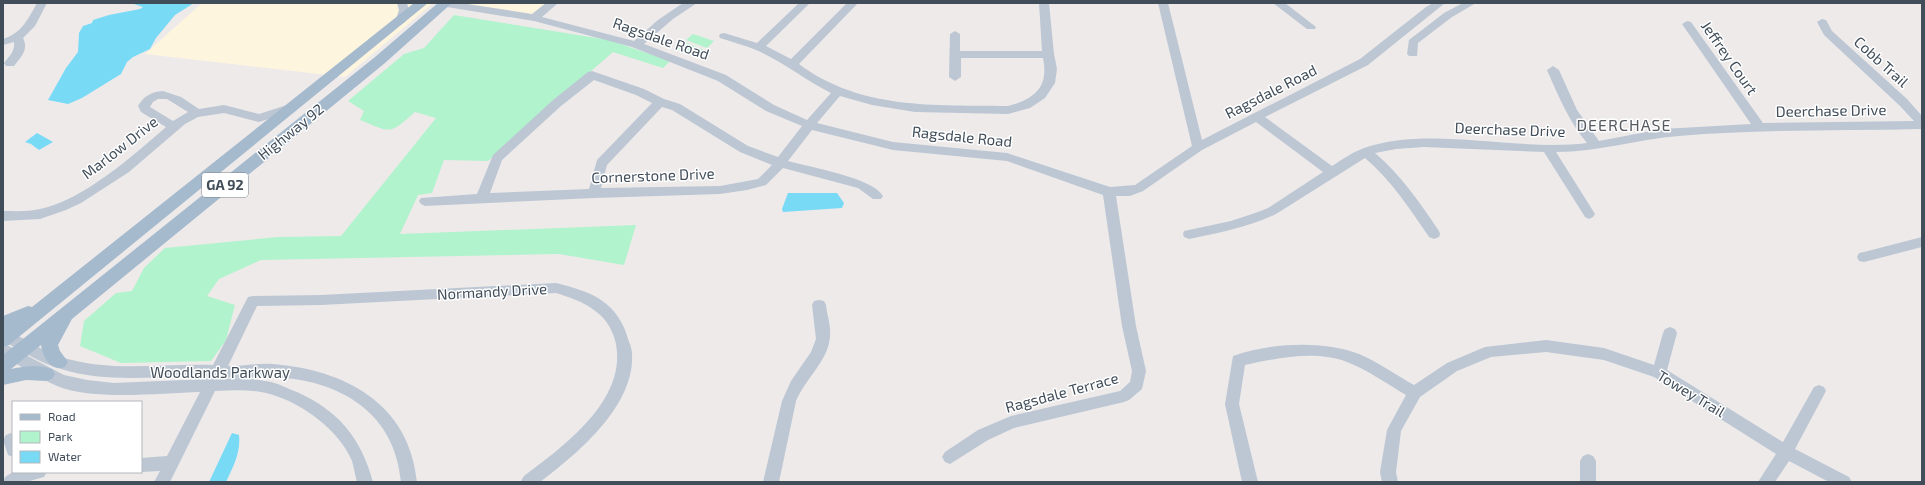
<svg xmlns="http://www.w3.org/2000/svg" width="1925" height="485" font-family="'Exo 2',sans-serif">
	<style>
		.commercial { fill: #fef5df }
		.green { fill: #b1f3cc }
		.water { fill: #79daf6 }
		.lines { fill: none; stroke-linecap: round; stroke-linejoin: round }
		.minor { fill: #bcc7d3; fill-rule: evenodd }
		.major { fill: #a6bace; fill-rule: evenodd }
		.labels { text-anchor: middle; stroke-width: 3; stroke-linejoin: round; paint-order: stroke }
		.shield { fill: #fff; stroke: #7a838c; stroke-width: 1 }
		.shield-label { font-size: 14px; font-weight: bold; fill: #414e5a }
		.street-label { font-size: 15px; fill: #414e5a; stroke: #fff }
		.neighbourhood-label { font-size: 16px; letter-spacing: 1px; fill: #575b61; stroke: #fff }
	</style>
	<rect width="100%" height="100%" fill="#eeeaea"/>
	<path class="commercial" d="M202,3H433L345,77L145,54Z
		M444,3H550L529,19Z"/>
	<path class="green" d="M454,15L609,40L670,61L663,68L613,52L488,161L444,160L432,193L418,195L400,234L636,225L624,265L559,254L261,260L219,279L207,296L235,305L226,340L211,361L121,363L80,346L84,321L116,293L132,291L144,268L165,248L278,237L341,236L436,118L415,112C389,135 392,133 360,120L364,111L348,101L404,54L424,48Z
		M693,34L714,41L707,48L686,40Z
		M684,42L704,50L697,57L677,49Z"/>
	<path class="water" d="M131,3H194L175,15L156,38L150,49L133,57L127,62L121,74L82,98L68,104L48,100L66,68L78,52L79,33L83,26L92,23L93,20L109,15L140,9L143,7Z
		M37,133L53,142L39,150L31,144L25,142Z
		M788,193H837L844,203L842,208L783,212L782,209Z
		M232,433L239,435C241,453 233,467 226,482H209Z"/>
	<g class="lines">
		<path class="minor" d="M37,3H47L35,26L23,38C29,49 21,57 14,66H6L4,63C9,56 15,52 14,42L3,45V39C22,33 28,19 37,3Z
			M397,3H407L409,10L405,22L400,25L395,22L399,10Z
			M436,3H461L532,14L546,3H558L542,17L634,41L658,20L680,5L684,3H697L673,19L644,44L726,75L774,105L807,120L831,93C805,80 782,61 756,50C744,45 732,42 720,38L719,36L720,34L724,33L757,43L799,3H810L766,46L791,59L847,3H858L799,64C860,110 935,105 1008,106C1035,99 1049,87 1043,58H961V77L955,81L949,77L950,34L955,31L960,34V51H1042L1039,3H1049L1054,54L1057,69L1055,83L1045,98L1030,108L1008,114L915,112L872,105L840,96L817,123L893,142L1007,153L1110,187L1135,185L1192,146L1158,3H1168L1202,140L1360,59L1426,7L1433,3H1445L1368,65L1265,117L1332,166C1343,159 1353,152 1364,148C1431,125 1516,152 1587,143C1569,122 1558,95 1547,70L1553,66L1559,70L1577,110L1599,141L1662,129L1751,124L1682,24L1687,21L1691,22L1763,123L1914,121L1899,105L1824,35L1817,22L1822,19L1826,20L1832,31L1907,99L1922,116V129C1841,131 1760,129 1679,136C1638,139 1598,152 1556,152L1595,214L1593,217L1589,219L1585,217L1544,152L1424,147L1396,149L1375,153C1401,175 1420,203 1439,231L1440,234L1439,237L1434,239L1429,237C1410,209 1391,180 1365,158L1276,214C1249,227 1219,233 1189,239L1184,237L1183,234L1184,231L1231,221L1258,212L1268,208L1323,172L1256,122L1202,150L1143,191L1130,196H1116L1136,326L1146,371L1142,389L1129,400L1124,402L1014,428L988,440L950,464L945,462L942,457L945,452L978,430L1011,416L1120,391L1130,382L1132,371L1122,326L1103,195L1007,161L893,150L812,130L788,161C810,167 873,178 883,196L881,199H873L858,188L783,168L766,185L747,190L720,194L594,198L425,206L421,204L419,201L421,198L477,194L493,155L553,100L588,72L592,71L644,89L664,99L680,104L748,146L778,157L802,126L766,111L718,81L632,47L534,21L441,6ZM594,80L636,95L652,103L597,160L589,189L490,193L502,160L561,106ZM662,107L672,110L740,152L772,165L758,179L720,186L601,188L607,165Z
			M1273,3H1285L1316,27L1315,29H1307Z
			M1463,3H1476L1452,17L1418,43L1417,56H1409L1407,54L1409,40L1444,13Z
			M163,91L181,97L199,109L224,105L259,114L290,104L296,108L294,111L259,122L224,113L198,117L185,124L129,172L81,203L66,210L40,219L3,221V211C15,211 28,212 40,209C82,201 134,155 166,127L141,112L138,106C144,96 151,92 163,91ZM158,99H167L188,112L173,121L150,107L153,102Z
			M1922,237V247L1864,262L1859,261L1857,257L1859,253L1864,252Z
			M556,283C571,287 588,291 601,300C615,309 624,324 628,339C630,344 632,349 632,354C635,406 577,454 540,482L521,481L524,476C564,446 630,398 615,340C607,311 582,301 556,293L321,305L257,306L228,366C243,366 258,363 273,364C345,370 409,403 417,482H401C394,399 317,371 244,378C253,379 262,380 271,382C280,384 288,389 297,392C339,411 361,438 373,482H357C355,475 354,468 352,461C339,430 302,403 270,394C253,389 233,390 215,391L170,482H154L160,471L141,472V458L167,456L200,392C160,393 94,401 57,386C38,378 21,366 3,356V343L64,375L87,380L114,383L206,379L207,377C158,375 109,384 61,369C40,363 22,351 3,341V329C23,336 40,351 61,357C111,373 163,363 213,365L248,297L253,296L321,295ZM222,377L241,378L221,379Z
			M819,300L824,301L826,305C827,315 831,325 830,336C829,360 805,379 796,401L779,482H763L782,401L791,381L811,352L816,339L812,305L814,301Z
			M1670,327L1675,329L1677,333L1667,370L1783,442L1814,387L1819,385L1824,387L1826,391L1795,449L1849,477L1852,482H1829L1789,461L1775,482H1758L1776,454L1654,377L1604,360L1546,352L1491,357L1457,371L1420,397L1401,431L1396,472L1398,482H1382L1380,472L1387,430L1406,395C1387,384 1368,370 1347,362C1315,350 1278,358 1245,365L1239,404L1258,482H1242L1225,404L1233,356C1270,343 1322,340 1359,354C1378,362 1396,375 1414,385L1447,363L1485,347L1546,340L1604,348L1654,365L1663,333L1665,329Z
			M11,433L13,434V457L8,455L3,440L6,435Z
			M1588,454L1593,456L1596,461V482H1580V461L1583,456Z
			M13,472H47L44,477L26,482H3L5,477Z"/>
		<path class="major" d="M414,3H428L9,345L3,347V316L28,306L32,307Z
			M438,3H452L385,63L72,319L58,345L60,351L68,362L65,367C50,372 43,357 41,345L11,369C25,366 39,364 52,369L55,374L52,379L46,381L26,380L3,385V355L375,57Z"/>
	</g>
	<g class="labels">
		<rect class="shield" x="202" y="173" width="46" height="24" rx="3"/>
		<g class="shield-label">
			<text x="225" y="190">GA 92</text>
		</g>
		<g class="street-label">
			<text transform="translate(661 39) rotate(19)" y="5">Ragsdale Road</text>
			<text transform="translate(1729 58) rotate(55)" y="5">Jeffrey Court</text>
			<text transform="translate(1881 62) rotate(42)" y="5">Cobb Trail</text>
			<text transform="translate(1271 92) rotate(-27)" y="5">Ragsdale Road</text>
			<text transform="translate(1831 111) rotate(-1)" y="5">Deerchase Drive</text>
			<text transform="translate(1510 130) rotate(2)" y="5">Deerchase Drive</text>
			<text transform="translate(291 132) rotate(-39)" y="5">Highway 92</text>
			<text transform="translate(962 137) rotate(6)" y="5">Ragsdale Road</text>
			<text transform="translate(120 148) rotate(-38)" y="5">Marlow Drive</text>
			<text transform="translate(653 176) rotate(-2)" y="5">Cornerstone Drive</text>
			<text transform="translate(492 292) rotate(-3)" y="5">Normandy Drive</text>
			<text x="220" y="378">Woodlands Parkway</text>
			<text transform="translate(1062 393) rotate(-15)" y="5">Ragsdale Terrace</text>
			<text transform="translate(1691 394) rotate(31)" y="5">Towey Trail</text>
		</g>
		<g class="neighbourhood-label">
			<text x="1624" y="131">DEERCHASE</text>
		</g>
	</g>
	<rect width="1925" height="485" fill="none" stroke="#414e5a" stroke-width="8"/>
	<rect x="12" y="401" width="130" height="72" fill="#ffffff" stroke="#b3b8bd"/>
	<rect x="20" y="414" width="20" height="6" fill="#a6bace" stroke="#b3b8bd"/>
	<text x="48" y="421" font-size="12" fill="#414e5a">Road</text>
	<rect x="20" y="431" width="20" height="12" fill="#b1f3cc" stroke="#b3b8bd"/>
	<text x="48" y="441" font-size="12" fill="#414e5a">Park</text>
	<rect x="20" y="451" width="20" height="12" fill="#79daf6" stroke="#b3b8bd"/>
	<text x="48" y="461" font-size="12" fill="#414e5a">Water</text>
</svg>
